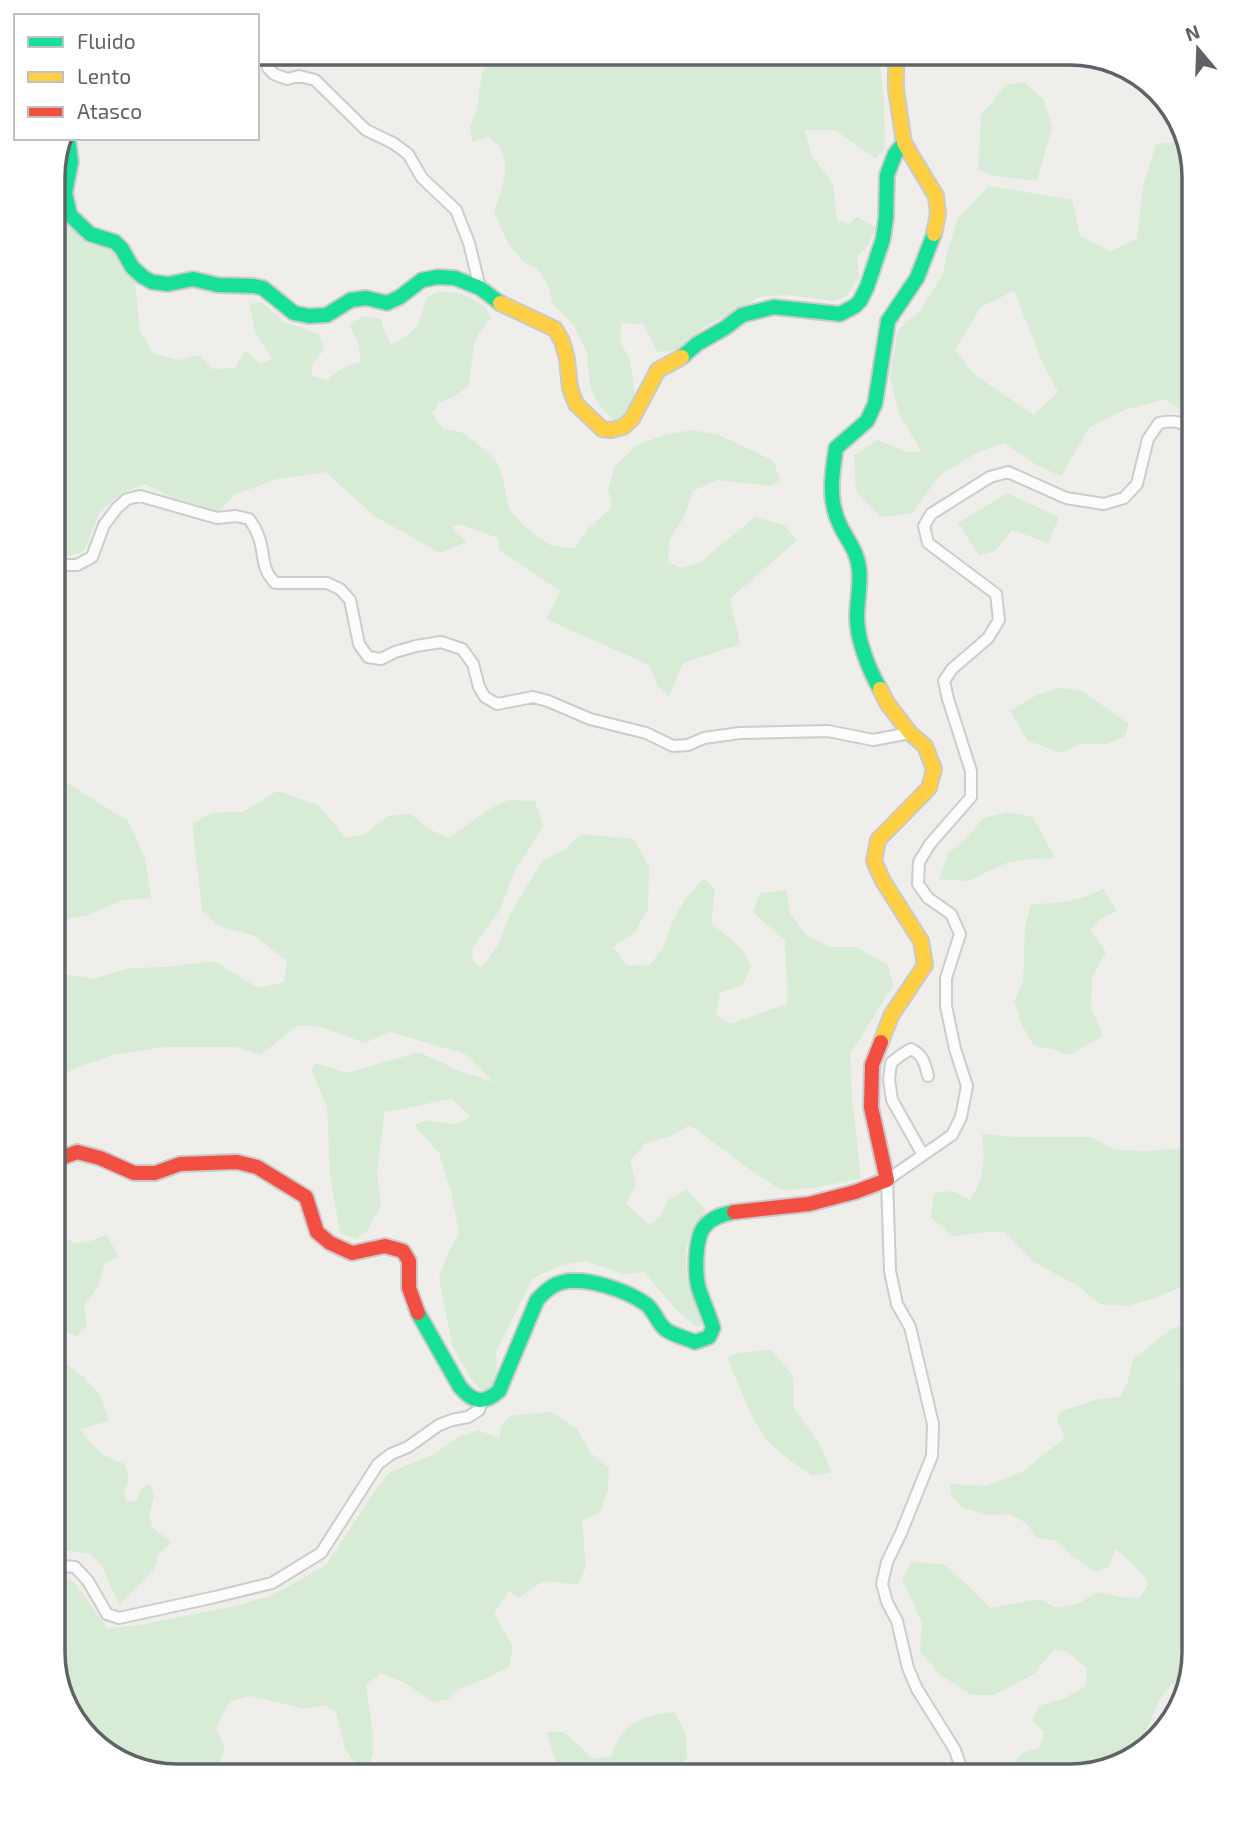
<svg xmlns="http://www.w3.org/2000/svg" width="1247" height="1829" font-family="'Exo 2',sans-serif">
	<style>
		.green { fill: #d8ebd6; fill-rule: evenodd }
		.lines { fill: none; stroke-linecap: round; stroke-linejoin: round }
		.street-casing { stroke: #cbcccc; stroke-width: 14 }
		.fast-casing { stroke: #cacacb; stroke-width: 18 }
		.slow-casing { stroke: #cacacb; stroke-width: 18 }
		.jam-casing { stroke: #cacacb; stroke-width: 18 }
		.street { stroke: #fdfcfc; stroke-width: 10 }
		.fast { stroke: #16e098; stroke-width: 14 }
		.slow { stroke: #ffcf43; stroke-width: 14 }
		.jam { stroke: #f24e42; stroke-width: 14 }
		.rim { fill: none; stroke: #5f6368; stroke-width: 3.5 }
	</style>
	<rect width="100%" height="100%" fill="#efeeea"/>
	<path class="green" d="M495,53H887L880,67L884,101L885,147L876,159L835,130H805L811,154L833,184L837,220L849,224L857,217L876,227L867,247L857,256L859,278L846,296L835,301L786,295L760,297L708,325L676,350L657,352L644,324L622,323L620,340L630,361L636,399L624,416L616,423L600,406L591,389L587,361L588,355L574,325L552,303L549,287L538,269L523,262L507,242L494,212C500,194 511,168 501,149C498,144 492,141 488,137L472,142L470,127L477,108L482,73Z
		M1024,82L1044,100L1052,127L1037,181L995,176L978,170L981,115L1006,85Z
		M1173,142L1186,145L1194,177V419L1165,399L1125,410L1090,427L1061,476L1038,466L1004,443L978,452L939,476L912,513L881,517L856,491L854,456L877,440L907,452H922L899,414L890,376L898,330L921,309L942,276L948,250L958,218L989,186L1072,200L1080,236L1111,251L1137,239L1143,187L1156,144ZM1014,291L1044,366L1058,392L1034,415L975,375L955,350L981,307Z
		M53,189L70,222L93,243L125,255L135,281L140,331L154,354L178,360L199,355L212,369L235,368L245,350L260,364L273,359L256,335L249,304L262,302L282,321L319,334L324,350L312,364V376L328,380C338,370 346,365 360,362L359,345L350,326L362,316L381,319L385,334L392,345C417,330 419,327 426,298L440,291L462,294L485,306L491,318L479,333L474,344L469,385L455,396L440,402L432,413L443,429L461,432L483,448L497,462L503,480L509,509L525,527L550,545L574,549L586,531L612,506L608,489L615,466L637,445L665,435L692,430L719,435L774,461L780,482L770,486L718,480L693,491L684,517L670,539L668,562L682,568L699,563L755,517L784,525L797,540L730,599L740,644L683,663L669,696L658,686L649,665L546,619L560,591L499,550L498,538L459,524L452,528L467,542L440,553L376,517L325,472L277,479L236,494L219,511L177,499L145,484L124,492L100,511L84,551L61,558L53,553Z
		M1007,493L1059,517L1048,543L1012,530L995,551L979,555L958,523Z
		M1058,688L1082,691L1129,724L1125,737L1106,744H1079L1062,753L1028,741L1010,711L1037,695Z
		M64,781L128,821L145,858L151,898L122,900L88,915L61,920L53,929V784Z
		M277,791L318,805L346,838L365,834L388,816L411,814L429,829L449,838L488,810L508,800L535,801L543,826L513,874L501,908L471,951L474,963L482,967L498,945L510,914L542,861L564,850L581,834L634,839L649,867L648,909L635,932L613,947L626,965L649,966L664,947L673,920L686,898L704,878L715,889L711,923L741,948L752,966L742,985L720,993L716,1014L730,1024L787,1004C788,982 785,961 785,940L753,912L760,893L787,890L790,913L806,935L831,947H856L888,965L893,986L850,1054L852,1097L861,1178L815,1188L781,1190L745,1166L690,1125L669,1137L646,1143L630,1160L636,1184L626,1204L650,1225L661,1216L667,1201L686,1189L706,1210L686,1248V1276L697,1295L706,1318L699,1328L680,1314L644,1272L623,1274L586,1261L561,1265L533,1278L496,1351L497,1377L491,1389L481,1390L470,1377L452,1345L439,1278L448,1253L459,1233L451,1192L439,1153L414,1125L425,1121L455,1124L471,1117L452,1099C429,1102 408,1110 385,1111L377,1172L381,1205L367,1231L356,1239L340,1233L330,1174L327,1108L312,1071L315,1063L347,1073L419,1052L462,1072L494,1082L465,1054L390,1032L365,1043L322,1027L299,1025L260,1055L236,1047H164L113,1055L71,1070L53,1087V972L94,979L129,968L169,967L214,961L258,988L284,982L287,961L253,935L218,926L202,911C200,882 194,853 193,823L212,813L243,812Z
		M1008,812L1033,817L1055,858L1030,859L1006,863L968,881L939,879L948,854L964,840L984,818Z
		M1103,889L1117,911L1102,918L1090,930L1106,952L1092,977L1091,1008L1103,1036L1069,1055L1053,1049L1034,1046L1022,1025L1014,1001L1023,982L1025,926L1031,904C1057,904 1080,901 1103,889Z
		M982,1134L1014,1137H1092L1115,1150L1144,1151L1178,1149L1194,1143V1281L1156,1298L1127,1306L1100,1304L1078,1286L1034,1262L1005,1232H987L952,1236L931,1217L934,1193L952,1191L970,1200C985,1176 985,1161 982,1134Z
		M53,1229L76,1244L90,1241L106,1235L119,1256L105,1263L98,1287L84,1305L87,1326L76,1337L53,1324Z
		M1184,1324L1190,1336L1180,1368V1388L1194,1393V1653L1186,1682L1171,1684L1158,1702L1144,1738L1149,1743L1132,1760L1071,1776H1008L1007,1770L1023,1753L1039,1748L1044,1732L1032,1720L1039,1706L1065,1698L1086,1686L1087,1668L1067,1652L1054,1649L1034,1674L994,1695H971L941,1675L920,1652L922,1624L913,1602L902,1581L911,1562L943,1564L966,1584L990,1608L1040,1599L1057,1608L1078,1604L1097,1592L1120,1597L1139,1598L1149,1584L1133,1564L1115,1549L1110,1566L1095,1572L1072,1556L1055,1540L1037,1538L1026,1523L1010,1514L989,1515L963,1508L952,1497L950,1484L986,1486L1023,1471L1065,1438L1057,1420L1060,1412L1098,1399L1120,1397L1128,1381L1133,1359L1170,1330Z
		M770,1350L793,1375L794,1408L818,1441L832,1472L812,1476C798,1465 775,1452 765,1437C750,1416 737,1381 727,1357L739,1353Z
		M53,1354L84,1377L101,1396L109,1421L80,1429C93,1447 103,1458 125,1464L129,1479L124,1491L127,1502L137,1501L141,1490L149,1483L154,1497L149,1515L153,1528L172,1543L159,1553L154,1569L119,1605L101,1564L90,1554L53,1548Z
		M551,1412L576,1428L591,1453L609,1468L608,1490L600,1512L582,1521L586,1567L578,1585L543,1581L519,1598L509,1591L494,1613L513,1647L509,1667L480,1681L458,1689L447,1700L433,1702L405,1683L381,1673L366,1685L373,1734V1752L368,1770L357,1766L345,1749L336,1712L324,1705L306,1709L250,1696L230,1701L216,1729L225,1748L218,1771L222,1776H169L108,1756L69,1714L53,1652V1569L75,1583L107,1628L139,1625L236,1606L271,1596L326,1565L375,1491L390,1472L433,1455L458,1437L478,1430L499,1438L502,1425L510,1416Z
		M675,1712L686,1735L687,1759L656,1776H558L556,1764L547,1732H564L594,1759L611,1756C625,1721 639,1716 675,1712Z"/>
	<g class="lines">
		<g class="street-casing">
			<path id="street" d="M265,53L268,68L274,74L287,79L299,76L315,80L366,130L393,143L408,154L422,178L456,210L469,243L480,288
				M53,565H77L92,557L104,525L117,508L127,499L140,496L217,518L236,516L249,519C255,527 259,535 261,545C265,563 262,568 275,583H327L340,589L350,600L359,644L368,657L381,659L395,652L416,646L441,642L462,649L473,664L479,687L485,697L497,704L533,697L548,701L590,719L646,733L673,746L688,745L704,738L740,733L828,731L873,740L910,733
				M923,1155L892,1100L889,1080L891,1063L901,1055L911,1049C923,1055 925,1063 928,1076
				M53,1565L75,1567L88,1581L107,1614L119,1618L215,1597L272,1583L321,1553L378,1464L391,1454L408,1447L439,1425L452,1420L468,1417L479,1410L482,1400
				M964,1776L955,1750L917,1689L908,1668L897,1621L887,1602L882,1584L887,1562L901,1533L932,1456L933,1424L910,1327L897,1304L890,1271L887,1180L952,1135L961,1117L967,1086L955,1049L946,1006V978L960,934L951,914L928,898L918,884L919,862L930,844L971,797V771L948,699L944,681L952,669L988,638L999,620L996,594L928,543L924,526L931,514L990,477L1008,472L1066,498L1104,504L1124,498L1137,484L1148,439L1159,423C1175,420 1182,421 1194,432"/>
		</g>
		<g class="fast-casing">
			<path id="fast" d="M68,138L71,162L65,193L70,215L90,234L115,242L122,249L132,267L143,277L152,282L168,284L193,279L218,285L254,286L263,288L294,313L309,316L327,315L351,300L366,298L387,303L400,297L422,280L438,277L455,278L480,288L500,303
				M682,357L697,344L725,328L742,315L774,307L840,314L855,306L860,301L867,287L883,239L886,218L887,175L895,154L904,143
				M880,689C869,670 857,640 857,617C857,601 861,584 859,568C857,550 846,539 839,523C828,499 832,474 836,448L867,421L875,404L888,321L917,278L934,234
				M418,1313L460,1387C473,1402 483,1405 499,1391L537,1300C544,1292 553,1284 563,1282C587,1277 626,1290 646,1304C654,1310 657,1322 665,1329C672,1335 686,1338 695,1342L709,1337L713,1328C709,1314 702,1300 698,1286C695,1272 695,1236 705,1226C712,1217 724,1214 734,1212"/>
		</g>
		<g class="slow-casing">
			<path id="slow" d="M901,53L896,61V89L904,143L936,196L938,214L934,234
				M500,303L555,329L562,341L567,359L570,388L576,404L602,429L611,430L623,427L632,419L658,370L682,357
				M880,689L887,703L910,733L925,746L934,769L929,788L878,840L874,861L883,881L921,941L925,965L891,1016L881,1042"/>
		</g>
		<g class="jam-casing">
			<path id="jam" d="M53,1165L56,1160L77,1152L100,1158L134,1173H155L180,1164L237,1162L257,1167L306,1197L317,1232L330,1243L352,1253L385,1246L403,1251L409,1261V1288L418,1313
				M734,1212L809,1204L855,1192L887,1180L871,1107L872,1065L881,1042"/>
		</g>
		<use href="#street" class="street"/>
		<use href="#fast" class="fast"/>
		<use href="#slow" class="slow"/>
		<use href="#jam" class="jam"/>
	</g>
	<path d="M0 0H1247V1829H0ZM177 65H1070A112 112 0 0 1 1182 177V1652A112 112 0 0 1 1070 1764H177A112 112 0 0 1 65 1652V177A112 112 0 0 1 177 65Z" fill="#fff" fill-rule="evenodd"/>
	<path class="rim" d="M177 65H1070A112 112 0 0 1 1182 177V1652A112 112 0 0 1 1070 1764H177A112 112 0 0 1 65 1652V177A112 112 0 0 1 177 65Z"/>
	<rect x="14" y="14" width="245" height="126" fill="#ffffff" stroke="#bfc1c3" stroke-width="2"/>
	<rect x="28" y="37" width="35" height="10" fill="#16e098" stroke="#bfc1c3" stroke-width="2"/>
	<text x="77" y="49" font-size="21" fill="#5f6368">Fluido</text>
	<rect x="28" y="72" width="35" height="10" fill="#ffcf43" stroke="#bfc1c3" stroke-width="2"/>
	<text x="77" y="84" font-size="21" fill="#5f6368">Lento</text>
	<rect x="28" y="107" width="35" height="10" fill="#f24e42" stroke="#bfc1c3" stroke-width="2"/>
	<text x="77" y="119" font-size="21" fill="#5f6368">Atasco</text>
	<g transform="translate(1198 49) rotate(341)" stroke="#ffffff" stroke-width="5" paint-order="stroke">
	<path d="M0-5L12 26L0 18L-12 26Z" fill="#5f6368"/>
	<text y="-10" font-size="19" font-weight="bold" text-anchor="middle" fill="#5f6368">N</text>
	</g>
</svg>
